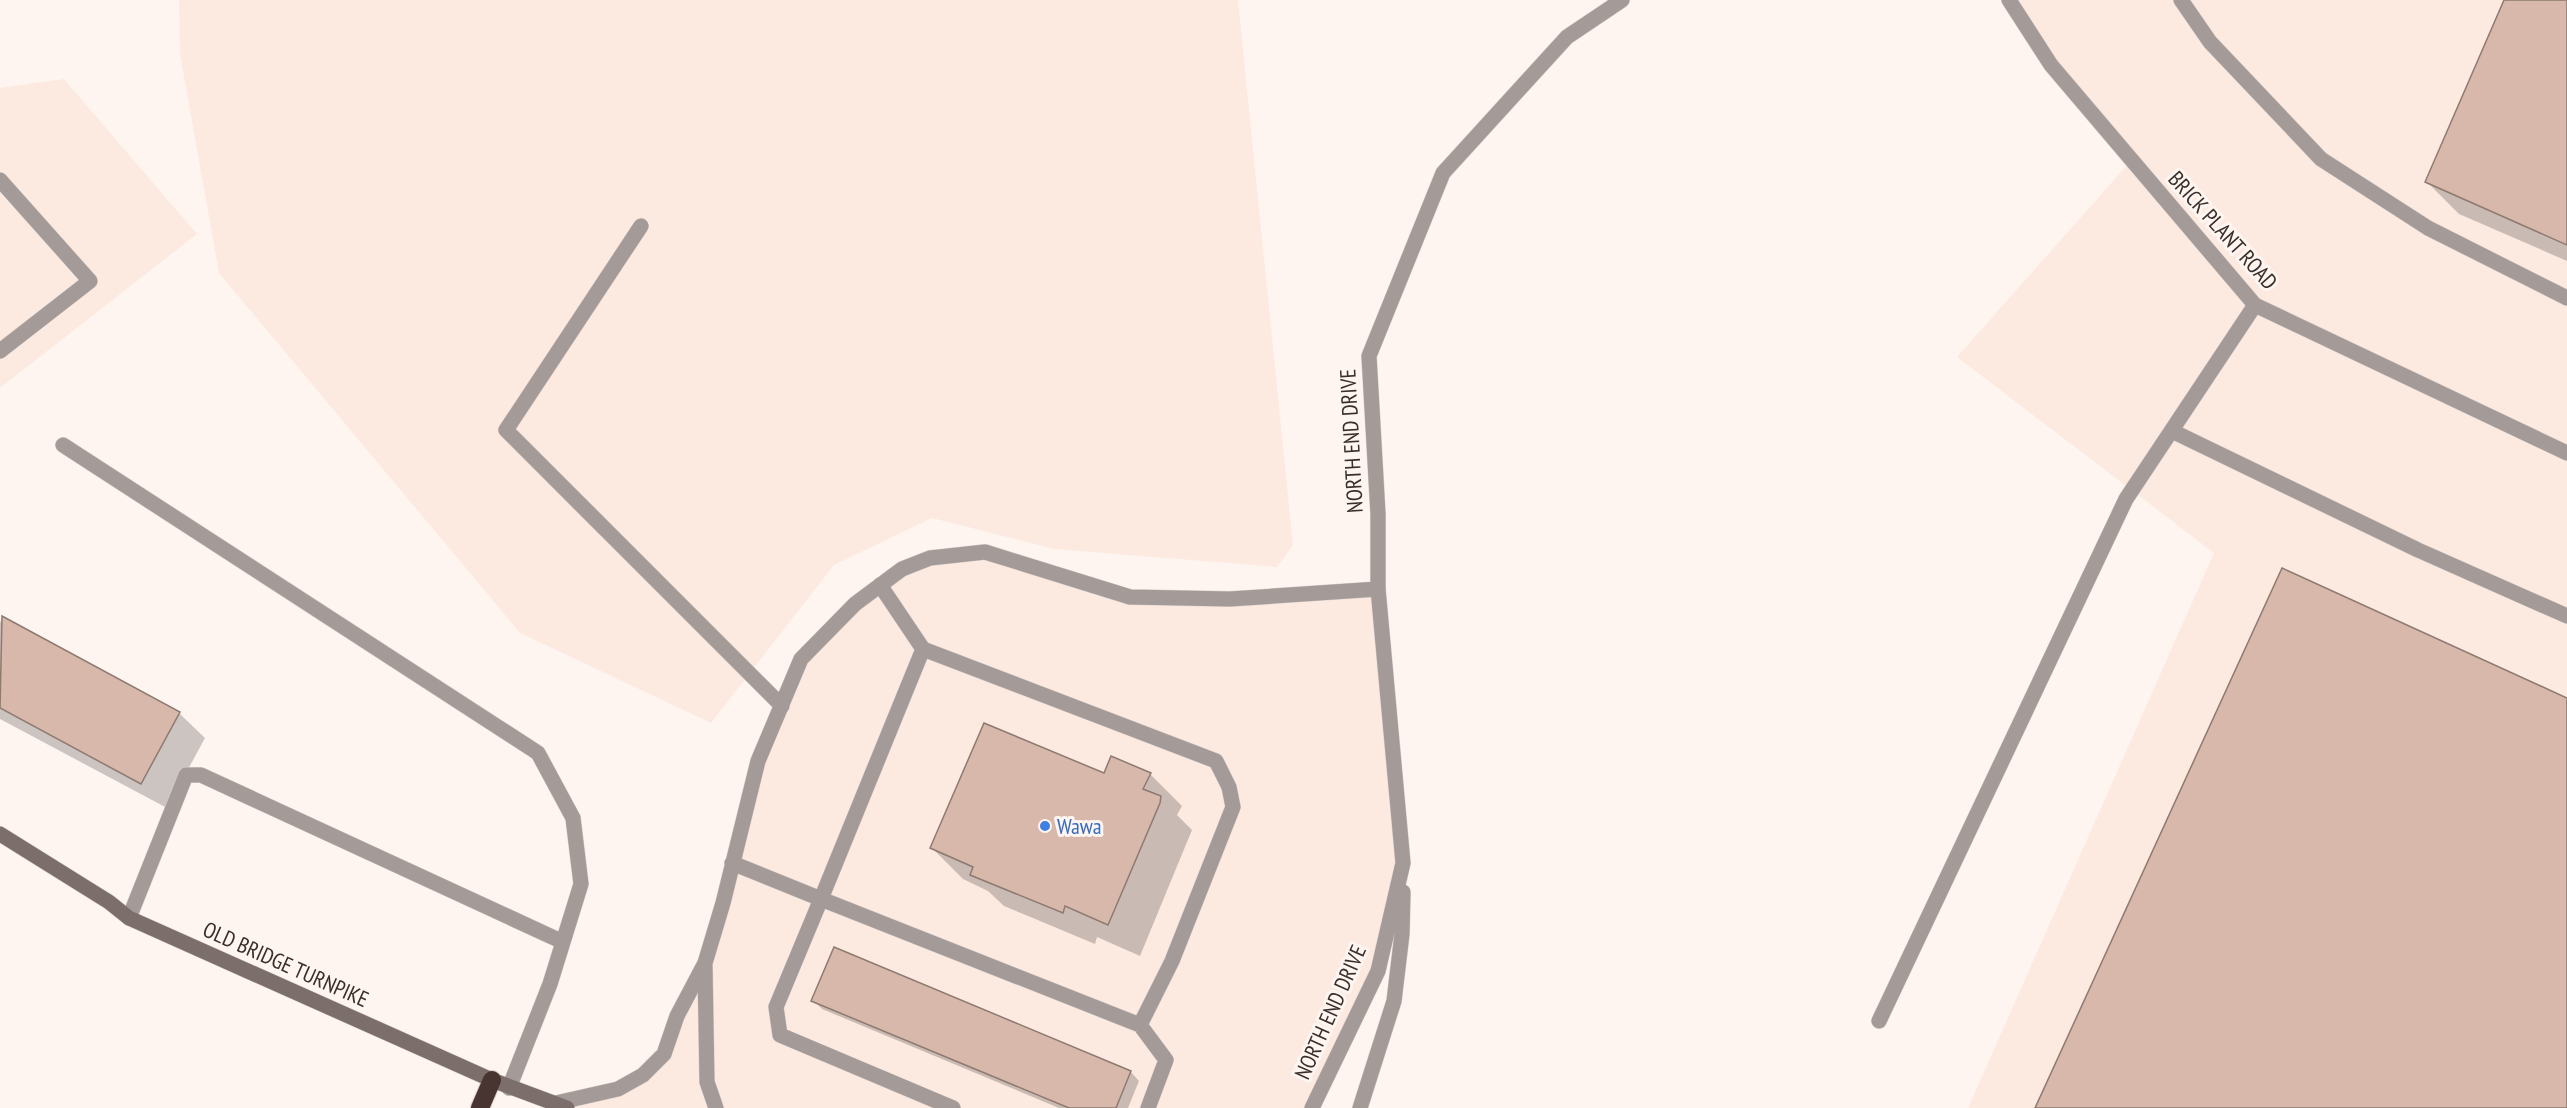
<svg xmlns="http://www.w3.org/2000/svg" width="2567" height="1108" font-family="'PT Sans Narrow',sans-serif">
	<style>
		.built { fill: #fceae1 }
		.shadow { fill: #0003 }
		.building { fill: #d7b8aa; stroke: #8d7a70; stroke-width: 1.5 }
		.lines { fill: none; stroke-linecap: round; stroke-linejoin: round }
		.lane-casing { stroke: #dbd2ce; stroke-width: 16 }
		.street-casing { stroke: #dbd2ce; stroke-width: 16 }
		.secondary-casing { stroke: #dbd2ce; stroke-width: 16 }
		.highway-casing { stroke: #dbd2ce; stroke-width: 20 }
		.lane { stroke: #a49a98; stroke-width: 15 }
		.street { stroke: #a49a98; stroke-width: 15 }
		.secondary { stroke: #7c6e6b; stroke-width: 15 }
		.highway { stroke: #483532; stroke-width: 18 }
		.shop-dot { fill: #3f7fe0; stroke: #fef5f1; stroke-width: 2 }
		.labels { text-anchor: middle; stroke-width: 6; stroke-linejoin: round; paint-order: stroke }
		.street-label { font-size: 22px; fill: #39302c; stroke: #fef5f1 }
		.shop-label { font-size: 22px; fill: #366cbe; stroke: #fef5f1; text-anchor: start }
	</style>
	<rect width="100%" height="100%" fill="#fef5f1"/>
	<path class="built" d="M179,0H1238L1293,545L1277,567L1054,549L932,518L834,565L711,723L520,633L219,273L180,54Z
		M2016,0H2567V1108H1968L2214,553L1957,357L2128,164Z
		M64,79L197,234L0,388V88Z
		M985,552L1130,597L1378,589L1403,863L1378,971L1312,1108H567L618,1089L664,1054L705,963L743,824L801,659L902,569Z"/>
	<path class="shadow" d="M2505,0H2567V261L2459,214L2427,182Z
		M2,618L179,713L205,738L167,808L0,719V623Z
		M1150,774L1182,806L1177,815L1192,830L1140,956L1097,937L1095,944L1004,906L988,891L963,879L932,848L1104,775Z
		M813,1000L1131,1072L1139,1081L1128,1108H1059L822,1009Z"/>
	<path class="building" d="M2504,0H2567V245L2425,182Z
		M2282,568L2567,698V1108H2035Z
		M2,616L180,712L141,784L0,708Z
		M984,723L1104,773L1111,756L1151,773L1143,789L1161,796L1160,803L1108,925L1065,906L1063,913L970,875L973,867L930,848Z
		M834,947L1131,1071L1116,1108H1069L811,1001Z"/>
	<g class="lines">
		<g class="lane-casing">
			<path id="lane" d="M2181,0L2210,42L2321,159L2428,228L2567,298
				M0,180L90,281L0,351
				M641,226L506,430L782,706
				M2172,431L2418,550L2567,616
				M63,445L538,753L573,818L581,884L550,984L509,1088
				M880,585L923,649L1216,761L1229,787L1233,807L1172,961L1140,1025L821,899L923,649
				M732,863L821,899L776,1007L780,1035L953,1108
				M129,918L186,775H201L563,942
				M705,966L707,1082L716,1108
				M1879,1021L2126,499L2255,305
				M1140,1025L1166,1060L1148,1108
				M556,1103L618,1089L643,1075L664,1054L677,1016L705,963L723,903L758,761L801,659L855,604L902,569L930,558L985,552L1130,597L1230,599L1378,589"/>
		</g>
		<g class="street-casing">
			<path id="street" d="M2009,0L2051,65L2255,305L2567,453
				M1312,1108L1378,971L1403,863L1378,589V514L1369,356L1443,173L1567,37L1622,0
				M1360,1108L1394,1001L1402,934L1403,892"/>
		</g>
		<g class="secondary-casing">
			<path id="secondary" d="M0,834L109,902L129,918L492,1080L567,1108"/>
		</g>
		<g class="highway-casing">
			<path id="highway" d="M480,1108L492,1080"/>
		</g>
		<use href="#lane" class="lane"/>
		<use href="#street" class="street"/>
		<use href="#secondary" class="secondary"/>
		<use href="#highway" class="highway"/>
	</g>
	<circle class="shop-dot" cx="1045" cy="826" r="6"/>
	<g class="labels">
		<g class="street-label">
			<text transform="translate(2223 230) rotate(48)" y="8">BRICK PLANT ROAD</text>
			<text transform="translate(1351 441) rotate(-93)" y="8">NORTH END DRIVE</text>
			<text transform="translate(286 964) rotate(24)" y="8">OLD BRIDGE TURNPIKE</text>
			<text transform="translate(1330 1012) rotate(-66)" y="8">NORTH END DRIVE</text>
		</g>
		<g class="shop-label">
			<text x="1057" y="834">Wawa</text>
		</g>
	</g>
</svg>
